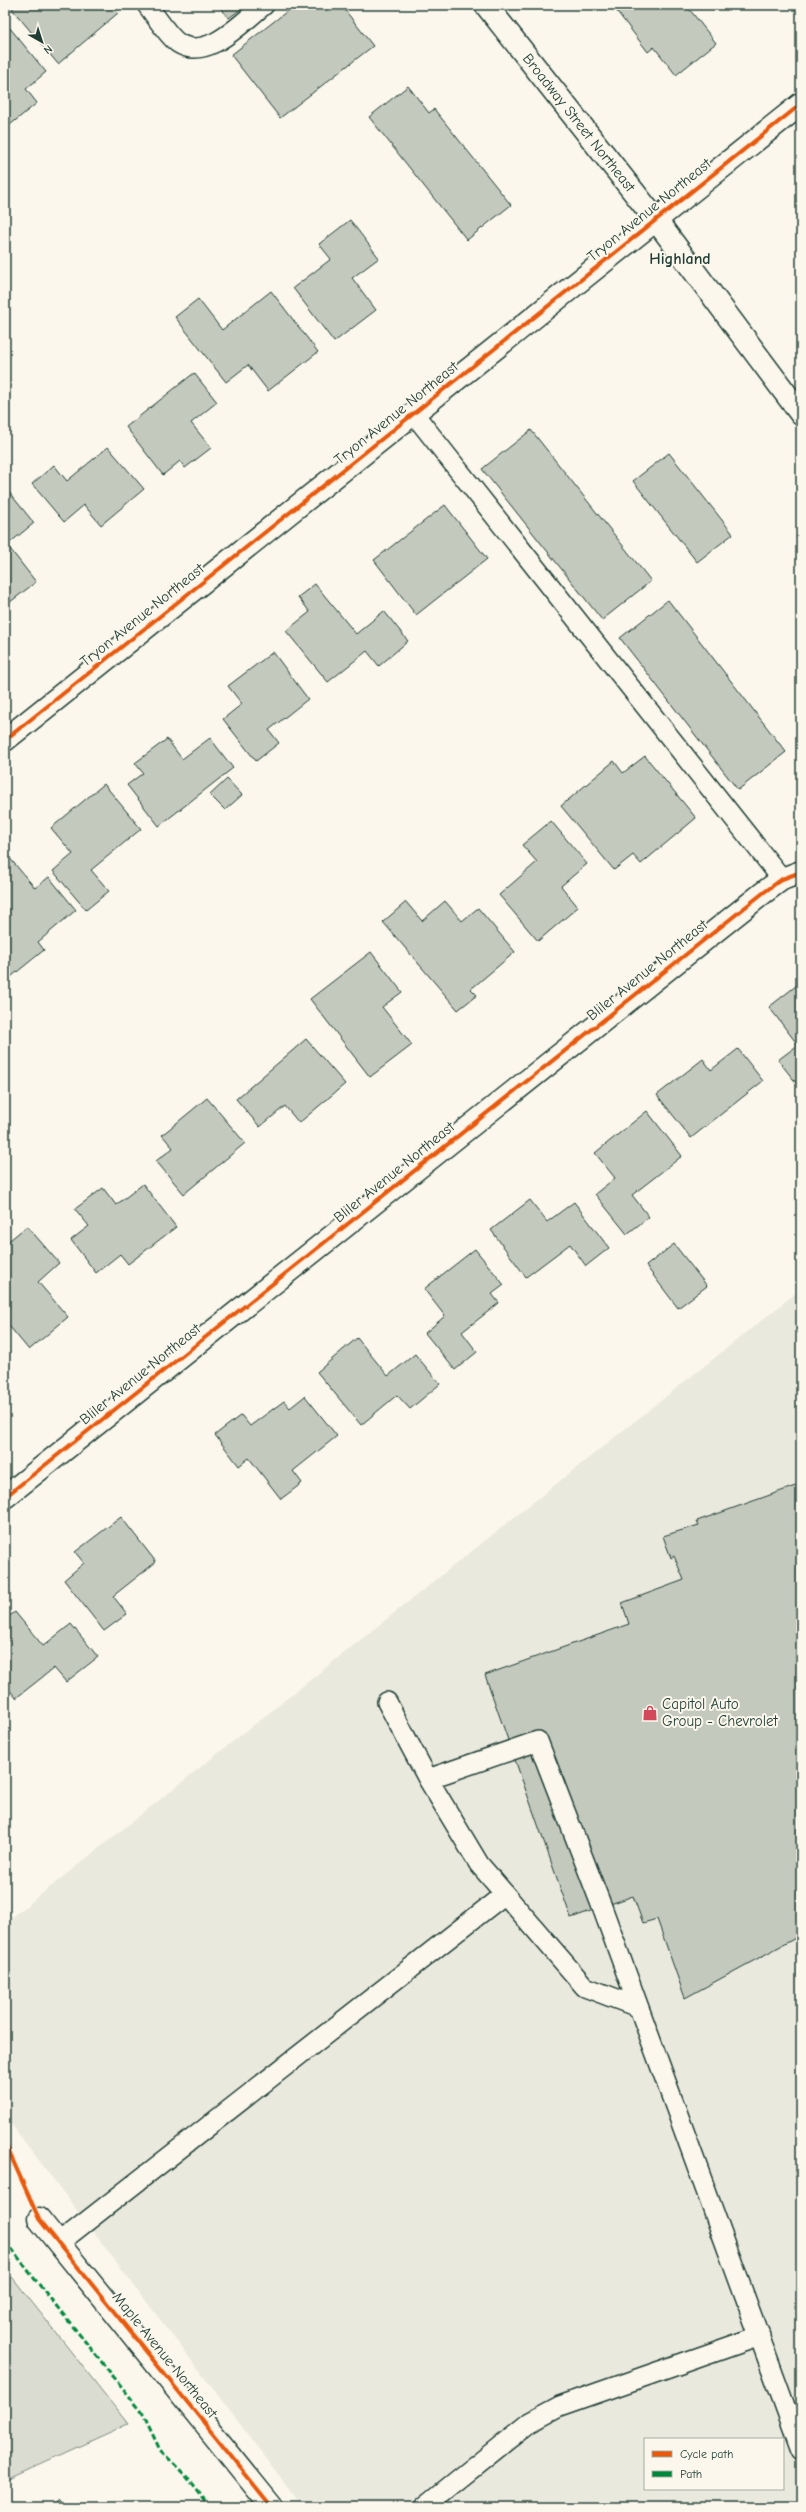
<svg xmlns="http://www.w3.org/2000/svg" width="806" height="2512" font-family="'Comic Neue',sans-serif">
	<style>
		.built { fill: #eae9de; fill-rule: evenodd }
		.green { fill: #dbdcd1; stroke: #7d8c82 }
		.building { fill: #c4c9be; stroke: #1f3d34 }
		.lines { fill: none; stroke-linecap: round; stroke-linejoin: round }
		.lane-casing { stroke: #1f3d34; stroke-width: 22 }
		.street-casing { stroke: #1f3d34; stroke-width: 25 }
		.secondary-casing { stroke: #1f3d34; stroke-width: 25 }
		.lane { stroke: #fbf7ec; stroke-width: 19 }
		.street { stroke: #fbf7ec; stroke-width: 22 }
		.secondary { stroke: #fbf7ec; stroke-width: 22 }
		.quiet { stroke: #00873e; stroke-width: 3; stroke-dasharray: 6 3; stroke-linecap: butt }
		.cycleway-casing { stroke: #fbf7ec; stroke-width: 6 }
		.cycleway { stroke: #e8590c; stroke-width: 4 }
		.labels { text-anchor: middle; stroke-width: 4; stroke-linejoin: round; paint-order: stroke }
		.street-label { font-size: 15px; fill: #1f3d34; stroke: #fbf7ec }
		.poi-label { font-size: 15px; fill: #1f3d34; stroke: #fbf7ec; text-anchor: start }
		.neighbourhood-label { font-size: 16px; font-weight: bold; fill: #1f3d34; stroke: #fbf7ec }
	</style>
	<rect width="100%" height="100%" fill="#fbf7ec"/>
	<filter id="ink" filterUnits="userSpaceOnUse"><feTurbulence type="fractalNoise" baseFrequency=".025" numOctaves="2"/><feDisplacementMap in="SourceGraphic" scale="8" xChannelSelector="R" yChannelSelector="G"/><feConvolveMatrix kernelMatrix="1 2 1 2 8 2 1 2 1" color-interpolation-filters="sRGB"/></filter>
	<g filter="url(#ink)">
		<path class="built" d="M801,1289V2507H303L5,2116V1923ZM645,2439H783V2489H645Z"/>
		<path class="green" d="M5,2268L128,2424L5,2480Z"/>
		<path class="building" d="M17,5H111L118,13L58,64L12,9Z
			M218,5H246L229,18Z
			M295,5H341L373,46L280,118L231,55Z
			M612,5H686L716,43L676,75L654,47L648,52Z
			M5,22L46,72L26,89L37,103L5,129Z
			M408,86L429,113L434,109L511,205L467,240L369,117Z
			M350,220L379,258L352,278L376,310L334,342L293,288L331,259L319,244Z
			M271,291L318,352L268,391L248,365L226,382L175,317L198,299L222,330Z
			M194,373L217,402L191,423L211,448L185,468L180,461L163,475L126,427Z
			M531,430L651,581L602,620L482,469Z
			M108,447L144,489L101,525L84,505L64,522L32,484L54,465L67,481Z
			M669,453L733,534L697,562L633,481Z
			M8,491L34,523L7,545L36,582L5,606V494Z
			M445,505L487,559L416,615L374,560Z
			M315,584L356,634L384,611L408,641L379,666L367,651L328,682L286,631L310,612L298,597Z
			M668,600L786,752L738,790L620,638Z
			M273,652L308,699L269,730L279,743L256,761L223,719L242,704L228,686Z
			M210,738L233,768L159,826L127,785L143,773L135,763L167,739L182,759Z
			M645,756L696,818L641,864L633,855L614,870L561,806L614,761L623,773Z
			M227,779L242,795L225,810L210,795Z
			M104,784L141,829L91,870L109,891L86,910L53,871L73,854L51,828Z
			M551,821L587,864L561,886L578,907L538,941L499,895L537,862L522,845Z
			M8,856L35,888L49,877L76,910L38,942L44,950L7,980L5,977V858Z
			M445,901L462,921L478,908L515,952L471,989L477,995L458,1010L383,922L406,902L422,921Z
			M371,952L402,992L382,1007L412,1045L370,1077L310,999Z
			M801,982V1089L778,1060L798,1045L769,1007Z
			M306,1039L345,1084L299,1123L285,1106L260,1127L236,1099Z
			M738,1049L763,1081L691,1138L657,1095L703,1059L711,1070Z
			M207,1098L245,1143L184,1194L156,1161L173,1148L162,1135Z
			M647,1111L682,1156L632,1195L649,1217L627,1234L595,1194L615,1178L595,1153Z
			M143,1184L176,1227L128,1264L120,1254L96,1273L71,1240L89,1226L75,1209L103,1188L116,1205Z
			M530,1200L547,1222L574,1202L609,1248L586,1266L570,1244L526,1277L491,1230Z
			M27,1226L59,1263L38,1282L68,1317L29,1350L5,1321V1244Z
			M674,1244L707,1286L678,1308L646,1266Z
			M475,1249L504,1285L492,1294L499,1303L462,1332L477,1352L455,1370L425,1333L445,1316L424,1289Z
			M357,1338L388,1376L415,1354L440,1384L410,1409L397,1395L361,1425L317,1372Z
			M305,1396L337,1436L293,1471L302,1483L281,1499L249,1458L239,1466L215,1435L241,1415L250,1426L284,1401L290,1408Z
			M801,1484V1935L685,1998L657,1919L643,1923L633,1896L571,1918L485,1675L629,1624L622,1603L684,1580L674,1556L671,1558L663,1536L699,1525L697,1521Z
			M121,1517L156,1562L113,1596L127,1614L104,1631L64,1580L84,1563L75,1552Z
			M15,1612L43,1646L71,1624L98,1657L66,1682L54,1668L16,1698L5,1684V1619Z
			M58,2499L64,2507H49Z"/>
		<g class="lines">
			<g class="lane-casing">
				<path id="lane" d="M147,5C155,15 168,36 178,43C207,62 242,22 264,5
					M414,414L782,879
					M387,1702L428,1779L479,1864L585,1987L638,2007
					M428,1779L538,1741L602,1907L801,2450
					M59,2243L505,1894
					M424,2507L530,2422L560,2406L760,2336"/>
			</g>
			<g class="street-casing">
				<path id="street" d="M5,740L801,104
					M5,1497L763,893L782,879L801,872
					M39,2219L272,2507"/>
			</g>
			<g class="secondary-casing">
				<g id="secondary">
					<path id="s1" d="M486,5L656,220L801,414"/>
				</g>
			</g>
			<use href="#lane" class="lane"/>
			<use href="#street" class="street"/>
			<use href="#secondary" class="secondary"/>
			<path class="quiet" d="M5,2232L6,2241L33,2277L142,2412L160,2450L186,2476L210,2507"/>
			<g class="cycleway-casing">
				<path id="cycleway" d="M5,740L801,104
					M5,1497L763,893L782,879L801,872
					M5,2143L39,2219L272,2507"/>
			</g>
			<use href="#cycleway" class="cycleway"/>
		</g>
	</g>
	<defs>
		<g id="shop-bare" transform="scale(1.2)"><path d="M-5-2.5h2.3a2.7 3.5 0 0 1 5.4 0H5L5.5 6h-11ZM-1.5-2.5h3a1.5 2.3 0 0 0-3 0Z" fill="#d1495b" stroke="#fbf7ec" stroke-width="2.5" paint-order="stroke"/></g>
	</defs>
	<g fill-rule="evenodd">
		<use href="#shop-bare" x="650" y="1713"/>
	</g>
	<g class="labels">
		<g class="street-label">
			<text dy="5" stroke="none"><textPath href="#s1" startOffset="150">Broadway Street Northeast</textPath></text>
			<text transform="translate(649 210) rotate(-39)" y="5">Tryon Avenue Northeast</text>
			<text transform="translate(396 413) rotate(-39)" y="5">Tryon Avenue Northeast</text>
			<text transform="translate(142 615) rotate(-39)" y="5">Tryon Avenue Northeast</text>
			<text transform="translate(647 970) rotate(-39)" y="5">Bliler Avenue Northeast</text>
			<text transform="translate(394 1172) rotate(-39)" y="5">Bliler Avenue Northeast</text>
			<text transform="translate(140 1374) rotate(-39)" y="5">Bliler Avenue Northeast</text>
			<text transform="translate(165 2355) rotate(51)" y="5">Maple Avenue Northeast</text>
		</g>
		<g class="poi-label">
			<text x="662" y="1709">Capitol Auto<tspan x="662" dy="17">Group - Chevrolet</tspan></text>
		</g>
		<g class="neighbourhood-label">
			<text x="680" y="264">Highland</text>
		</g>
	</g>
	<rect width="806" height="2512" fill="none" stroke="#fbf7ec" stroke-width="20"/>
	<rect x="10" y="10" width="786" height="2492" fill="none" stroke="#1f3d34" stroke-width="1.5" filter="url(#ink)"/>
	<rect x="644" y="2438" width="140" height="52" fill="#fbf7ec" stroke="#a3ada2"/>
	<rect x="652" y="2451" width="20" height="6" fill="#e8590c" stroke="#a3ada2"/>
	<text x="680" y="2458" font-size="12" fill="#1f3d34">Cycle path</text>
	<rect x="652" y="2471" width="20" height="6" fill="#00873e" stroke="#a3ada2"/>
	<text x="680" y="2478" font-size="12" fill="#1f3d34">Path</text>
	<g transform="translate(42 42) rotate(141)" stroke="#fbf7ec" stroke-width="3" paint-order="stroke">
	<path d="M0-3L7 15L0 10L-7 15Z" fill="#1f3d34"/>
	<text y="-6" font-size="11" font-weight="bold" text-anchor="middle" fill="#1f3d34">N</text>
	</g>
</svg>
